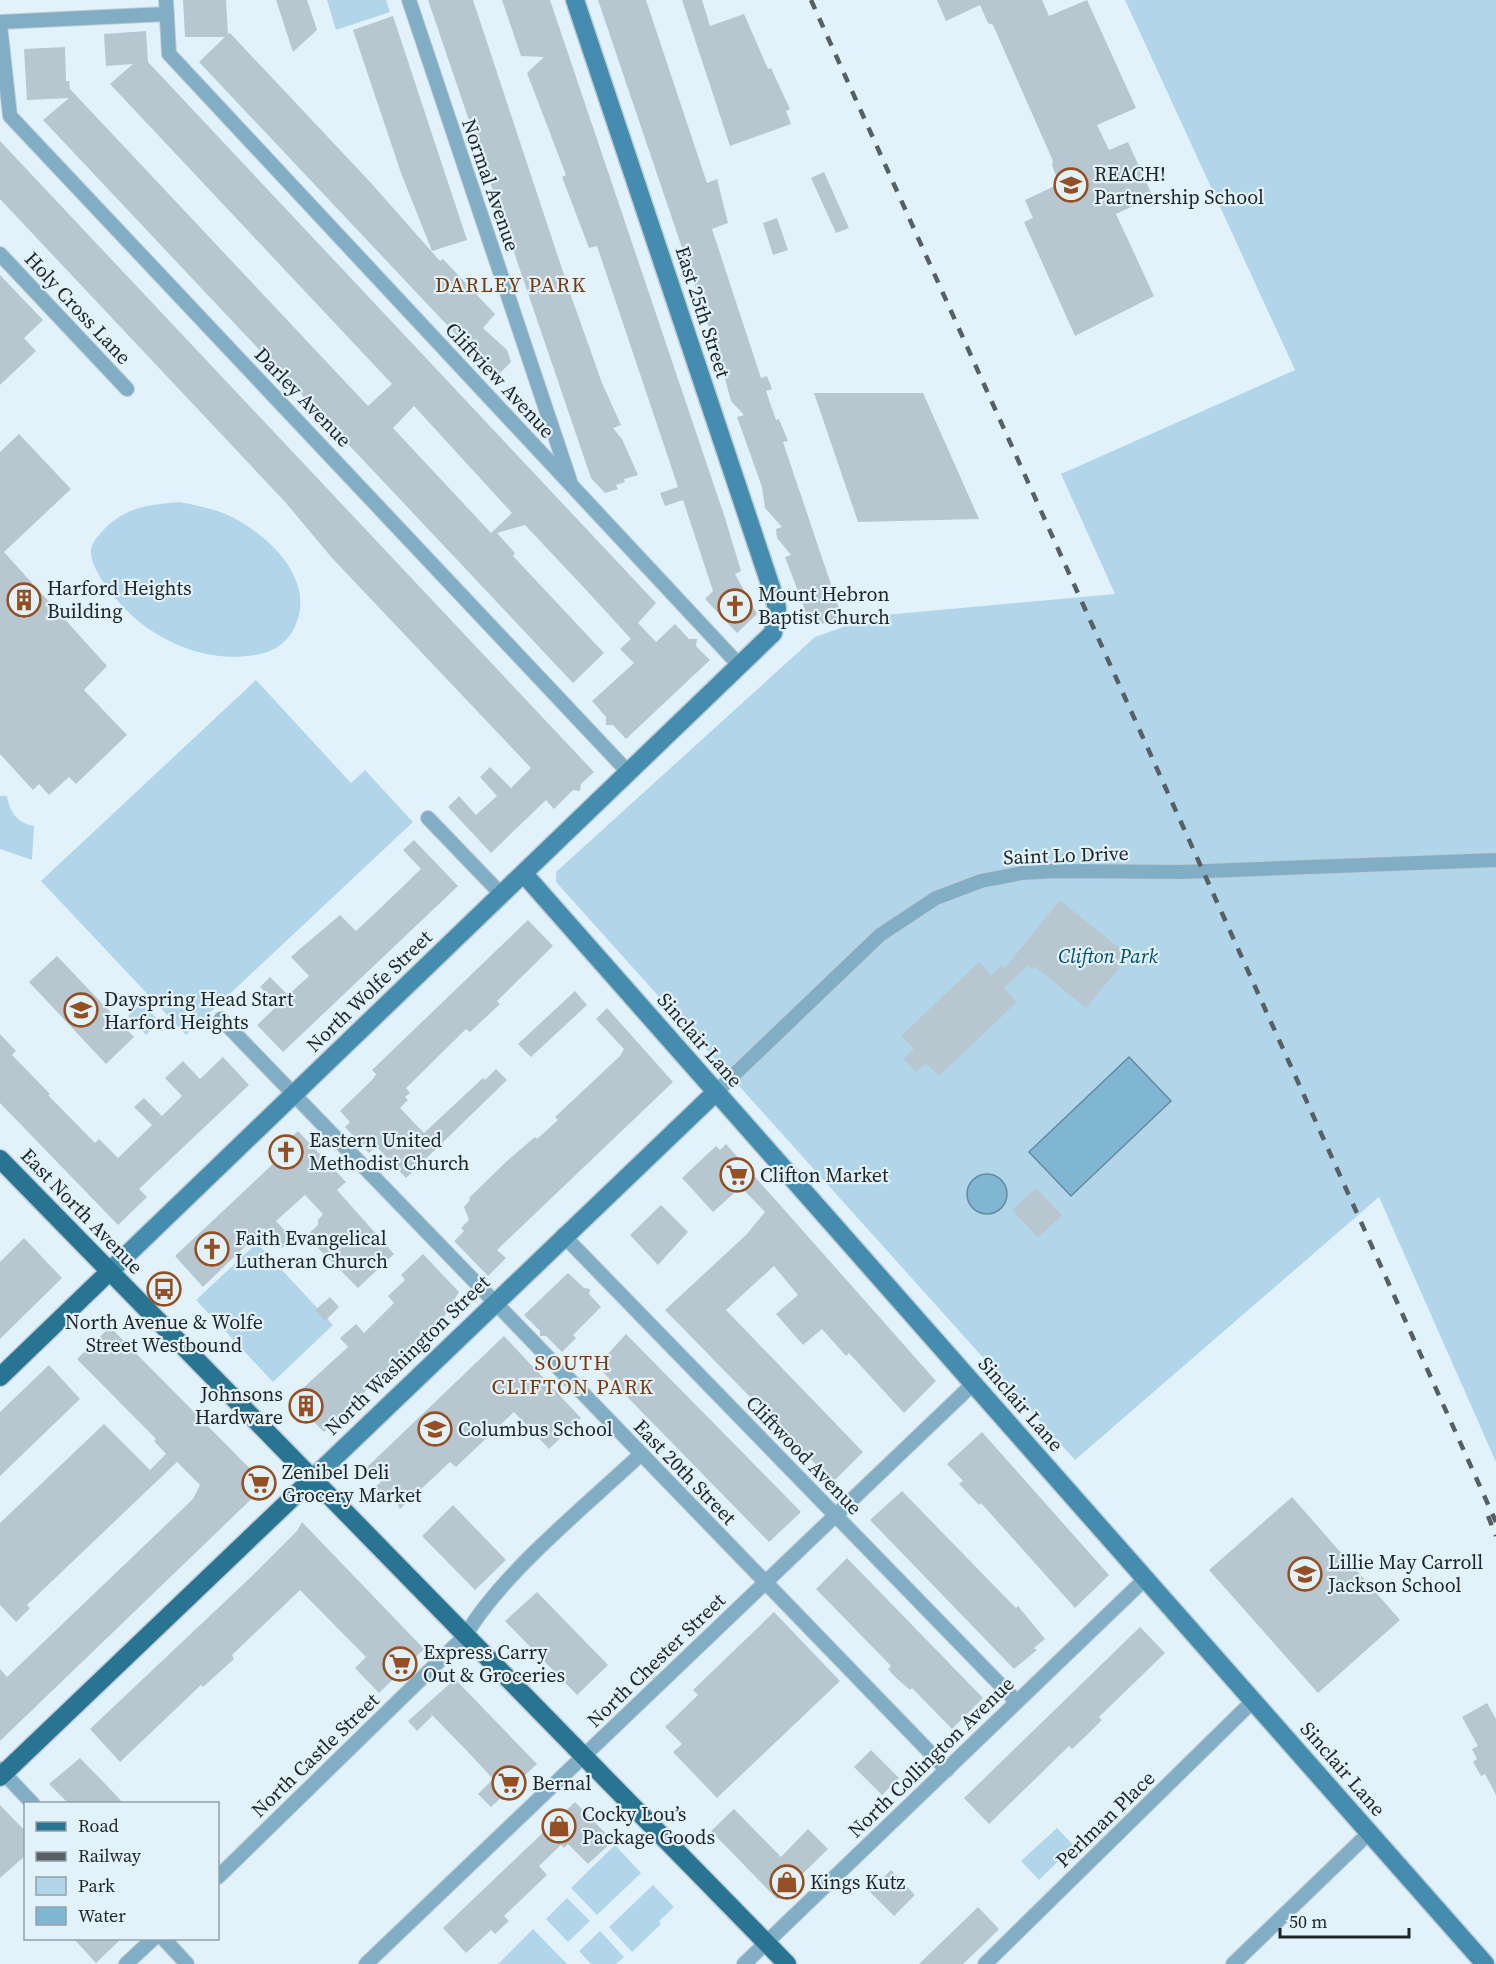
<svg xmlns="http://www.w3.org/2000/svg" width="1496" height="1964" font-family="'Source Serif 4',serif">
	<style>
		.green { fill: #b2d6e9 }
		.water { fill: #80b6d1; stroke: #638a9e; stroke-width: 1.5 }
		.building { fill: #b8c7cf; fill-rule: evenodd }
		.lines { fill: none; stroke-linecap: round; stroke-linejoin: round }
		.street-casing { stroke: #bfcdd5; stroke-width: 16 }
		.secondary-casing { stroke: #bfcdd5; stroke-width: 21 }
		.primary-casing { stroke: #bfcdd5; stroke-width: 21 }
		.street { stroke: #81aec4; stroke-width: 14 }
		.secondary { stroke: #458dae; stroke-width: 18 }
		.primary { stroke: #297393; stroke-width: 18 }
		.rail { stroke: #565f64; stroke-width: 4.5; stroke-dasharray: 10 10; stroke-linecap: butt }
		.labels { text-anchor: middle; stroke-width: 4.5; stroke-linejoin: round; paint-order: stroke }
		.poi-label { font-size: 20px; fill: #1e2427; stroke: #e2f2fb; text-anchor: start }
		.street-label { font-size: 20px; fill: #1e2427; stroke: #e2f2fb }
		.park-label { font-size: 20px; font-style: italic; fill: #004c67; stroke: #e2f2fb }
		.neighbourhood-label { font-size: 21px; letter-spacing: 1.5px; fill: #773a0f; stroke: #e2f2fb }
	</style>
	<rect width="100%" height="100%" fill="#e2f2fb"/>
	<path class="green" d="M327,0H386L390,12L336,30Z
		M1125,0H1496V1462L1379,1197L1075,1460L556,882V872L815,637L874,616L1115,594L1061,474L1295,370Z
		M180,502C198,506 216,509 232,517C269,536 315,579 296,624C290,640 276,651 260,654C203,667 141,635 109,590C102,581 92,566 91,554C90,546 95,539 100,534C123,507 146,505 180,502Z
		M256,680L351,783L365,770L413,822L186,1035L41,881Z
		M0,796H7C10,812 17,823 34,826L32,860L0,849Z
		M142,1003L160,1022L146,1035L128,1016Z
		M257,1243L333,1325L273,1382L196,1300Z
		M1057,1828L1074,1846L1039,1880L1021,1861Z
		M615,1845L641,1873L597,1915L571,1888Z
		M653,1885L674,1907L659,1921L661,1924L632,1952L609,1927Z
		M567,1898L590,1921L568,1942L546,1919Z
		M533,1929L567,1964H498Z
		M600,1931L624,1957L616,1964H591L579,1951Z"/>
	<path class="water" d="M1129,1057L1171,1101L1071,1196L1029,1152Z
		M967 1194a20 20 0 1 1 40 0a20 20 0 1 1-40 0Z"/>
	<path class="building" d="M183,0H226L228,34L230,33L371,183L440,261L443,259L495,314L483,328L507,350L511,362L496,377L199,62L225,37H185Z
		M276,0H307L317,30L293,52Z
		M428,0H473L569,290L602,383L621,425L613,428L622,439L638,475L624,479L625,482L616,485L618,489L605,493L591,478Z
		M502,0H550L725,518L741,571L735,574L757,614L737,633L705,599L713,591L683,500L665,506L660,493L678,487L597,246L589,248L562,177L566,175L527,73L544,57L521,56Z
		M598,0H646L707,183L717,179L728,223L712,229L761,378L767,376L772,389L766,391L776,420L779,419L788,441L783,442L842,617L816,626L814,621L810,623L785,557L791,555L777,538L776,529L782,527L765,508L762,487L737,417L744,415L731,401L719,357Z
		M682,0H702L710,26L744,14L768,69L771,68L790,109L786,111L791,124L730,146Z
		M937,0H1042L1049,16L1087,0L1136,108L1097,125L1109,150L1128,142L1153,197L1116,214L1154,296L1075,336L1024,222L1033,218L1025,200L1059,184L1052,165L1053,161L993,25L988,23L980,5L946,21Z
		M393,16L467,240L432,251L401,173L353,30Z
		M146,31L148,62L656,603L638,623L656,642L675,624L689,639H697L696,646L710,660L626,739L613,725H606V717L592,701L634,663L620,649L631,639L588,592L525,525L497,533L515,553L513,556L604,653L573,683L43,120L69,98L27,100L24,49L65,47L66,81H69L70,89L368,406L392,384L110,84L133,64L106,66L104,34ZM414,406L512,513L491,533L393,428Z
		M0,141L594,772L581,784L580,791L573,790L554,809L546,800L491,853L448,807L459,796L476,815L497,796L480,777L490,767L511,788L531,768L332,558L286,503L0,199Z
		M824,172L849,228L836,233L811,178Z
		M777,218L788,250L773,255L763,223Z
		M0,275L43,320L24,338L36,351L0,385Z
		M814,393H923L979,519L858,522Z
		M19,434L71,489L4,552L107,666L84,690L127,735L76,784L69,777L49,795L39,784L33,790L0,754V452Z
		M414,840L458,886L283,1052L257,1025L278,1005L260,987L270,977L288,995L309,976L291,957L301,948L340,915L356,931L370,918L421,869L403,850Z
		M1060,900L1129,956L1086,1008L1034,966L1032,970L1027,966L1004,988L1017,1002L939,1076L926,1063L916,1072L903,1059L914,1049L901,1036L979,962L991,975L1002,965L1005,968Z
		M528,920L553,946L497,1001L500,1004L470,1032L466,1029L406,1088L410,1093L405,1097L408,1100L400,1108L424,1133L483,1078L485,1080L496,1069L507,1080L406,1178L376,1146L369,1153L345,1127L350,1122L340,1111L373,1079L376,1074L372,1070Z
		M57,956L134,1037L106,1064L29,982Z
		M575,991L587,1005L531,1057L518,1044Z
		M607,1008L673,1082L497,1250L506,1258L488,1276L454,1241L464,1231L461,1228L469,1220L464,1207L470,1200L469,1198L508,1160L535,1137L537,1139L558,1120L555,1117L620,1056L624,1049L596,1019Z
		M0,1034L16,1051L12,1055L50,1094L48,1095L95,1143L99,1139L118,1158L152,1125L134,1107L144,1098L162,1116L182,1096L165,1078L183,1061L200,1079L223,1057L249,1085L139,1189L147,1197L118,1225L0,1103Z
		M298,1131L346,1182L337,1190L394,1254L358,1288L306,1236L318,1225V1220L323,1214L305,1195L276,1221L292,1238L282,1248L264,1228L203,1287L175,1256L274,1163L269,1157Z
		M726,1144L936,1381L904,1413L849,1353L846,1356L822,1329L803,1345L776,1314L798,1295L774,1266L741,1296L726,1310L863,1452L833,1482L665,1310L746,1235L765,1212L741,1187L713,1212L682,1178L716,1146L720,1150Z
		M1036,1188L1062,1215L1038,1238L1012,1210Z
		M661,1205L688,1232L658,1265L630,1235Z
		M24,1238L62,1278L0,1339V1262Z
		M423,1254L459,1292L444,1317L428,1333L423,1334L324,1432L291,1399L348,1347L340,1338L356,1324L364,1333L394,1303L388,1296L405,1280L401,1275Z
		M568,1273L584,1288L590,1289L589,1294L601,1307L573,1335L576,1338L562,1352L546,1336H540V1331L524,1315Z
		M330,1297L339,1307L325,1321L315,1310Z
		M110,1327L266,1485L0,1741V1669L7,1677L193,1499L200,1485L177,1462L27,1605L30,1608L16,1622L0,1605V1523L104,1424L150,1470L166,1454L154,1441L156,1439L77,1359Z
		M626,1334L801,1512L769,1542L597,1366Z
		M504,1336L581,1418L549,1449L514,1412L456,1467L450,1462L400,1509L391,1491L384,1496L375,1487L381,1482L363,1471Z
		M49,1365L80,1399L0,1476V1412Z
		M982,1432L1109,1575L1075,1608L981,1503L979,1505L959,1484L963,1481L947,1464Z
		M902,1491L1008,1600L1016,1608L1018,1606L1045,1639L1034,1648L1037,1650L1014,1669L870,1520Z
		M1292,1497L1400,1620L1318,1693L1209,1570Z
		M453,1505L506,1560L475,1590L422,1536Z
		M302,1522L424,1649L379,1693L355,1668L366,1657L300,1590L232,1655L234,1659L203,1687L201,1685L120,1762L90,1729L252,1576L297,1531Z
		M847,1558L983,1698L952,1729L912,1688L910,1690L895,1677L888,1669L891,1666L816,1589Z
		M537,1592L608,1665L577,1695L505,1621Z
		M774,1612L840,1681L717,1798L673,1752L682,1744L665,1727L698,1695L693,1690Z
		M1140,1627L1165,1653L1099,1717L1102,1720L1086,1736L1072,1749L1069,1746L989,1824L964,1798Z
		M455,1679L537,1764L491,1807L478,1794L493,1779L469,1753L429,1712L432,1716L417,1731L408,1721Z
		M1487,1703L1496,1719V1795L1485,1774L1481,1776L1473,1762L1477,1759L1472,1749L1478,1746L1462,1717Z
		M871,1750L899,1778L882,1795L854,1767Z
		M80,1758L113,1792L123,1803H68L49,1784Z
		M575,1802L613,1841L588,1864L568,1844L564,1848L561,1845L539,1866L547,1875L504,1916L509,1921L495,1934L491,1930L466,1953L443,1928Z
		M0,1805L26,1832V1855L0,1878Z
		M734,1809L781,1857L808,1829L828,1849L777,1899L711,1831Z
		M891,1870L915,1895L894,1916L869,1891Z
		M978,1907L999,1929L985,1943L963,1964H919Z
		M73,1938H122L96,1963Z"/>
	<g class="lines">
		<g class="street-casing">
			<path id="street" d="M166,0L169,54L740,666
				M409,0L570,481
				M0,22L167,14
				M0,25L10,116L629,773
				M0,254L127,389
				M428,818L502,895
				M221,1019L947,1770
				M716,1092L880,935L936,898L981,881L1022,873L1055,871L1181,872L1496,860
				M563,1235L1017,1702
				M0,1769L33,1804
				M218,1877L465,1636C503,1572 586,1506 641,1454
				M163,1938L187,1964
				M126,1964L154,1938
				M366,1964L973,1384
				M744,1964L1145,1579
				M985,1964L1253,1701
				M1233,1964L1369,1833"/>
		</g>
		<g class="secondary-casing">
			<path id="secondary" d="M524,874L1485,1964
				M109,1272L773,633L777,608L771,587L575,0
				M312,1479L716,1092"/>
		</g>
		<g class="primary-casing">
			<path id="primary" d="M0,1159L787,1964
				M0,1377L109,1272
				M0,1777L312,1479"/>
		</g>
		<use href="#street" class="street"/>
		<use href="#secondary" class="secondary"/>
		<use href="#primary" class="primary"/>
		<path class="rail" d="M811,0L1496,1522
			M1488,1516L1496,1536"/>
	</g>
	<defs>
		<g id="school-ring" transform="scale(1.725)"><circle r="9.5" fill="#e2f2fb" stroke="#945024" stroke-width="1.5"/><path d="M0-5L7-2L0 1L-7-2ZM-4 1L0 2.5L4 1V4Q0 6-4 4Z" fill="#945024"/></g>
		<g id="building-ring" transform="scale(1.725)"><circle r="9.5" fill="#e2f2fb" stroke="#945024" stroke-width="1.5"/><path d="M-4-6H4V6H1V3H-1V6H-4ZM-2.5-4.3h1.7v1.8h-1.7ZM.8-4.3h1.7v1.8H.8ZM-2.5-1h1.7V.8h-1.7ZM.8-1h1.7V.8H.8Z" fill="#945024"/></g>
		<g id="church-ring" transform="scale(1.725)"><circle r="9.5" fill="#e2f2fb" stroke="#945024" stroke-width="1.5"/><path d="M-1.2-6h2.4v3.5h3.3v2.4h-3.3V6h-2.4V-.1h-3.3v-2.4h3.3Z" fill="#945024"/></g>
		<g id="supermarket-ring" transform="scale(1.725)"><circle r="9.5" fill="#e2f2fb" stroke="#945024" stroke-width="1.5"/><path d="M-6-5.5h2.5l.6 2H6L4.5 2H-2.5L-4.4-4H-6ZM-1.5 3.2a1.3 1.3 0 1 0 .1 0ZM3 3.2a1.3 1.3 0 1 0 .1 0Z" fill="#945024"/></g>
		<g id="bus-ring" transform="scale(1.725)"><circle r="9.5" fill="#e2f2fb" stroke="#945024" stroke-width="1.5"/><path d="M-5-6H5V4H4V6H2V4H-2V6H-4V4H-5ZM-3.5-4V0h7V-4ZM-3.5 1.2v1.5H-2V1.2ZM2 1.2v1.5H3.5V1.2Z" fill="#945024"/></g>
		<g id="shop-ring" transform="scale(1.725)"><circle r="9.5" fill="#e2f2fb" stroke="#945024" stroke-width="1.5"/><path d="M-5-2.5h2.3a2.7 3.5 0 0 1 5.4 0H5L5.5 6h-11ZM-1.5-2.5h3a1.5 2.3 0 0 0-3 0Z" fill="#945024"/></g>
	</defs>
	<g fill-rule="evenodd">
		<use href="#school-ring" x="1071" y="185"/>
		<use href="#building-ring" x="24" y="600"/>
		<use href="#church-ring" x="735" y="606"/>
		<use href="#school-ring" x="81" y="1010"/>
		<use href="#church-ring" x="286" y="1152"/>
		<use href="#supermarket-ring" x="737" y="1175"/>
		<use href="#church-ring" x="212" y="1249"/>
		<use href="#bus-ring" x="164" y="1289"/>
		<use href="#building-ring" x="306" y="1406"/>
		<use href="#school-ring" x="435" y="1429"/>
		<use href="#supermarket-ring" x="259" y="1483"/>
		<use href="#school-ring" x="1305" y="1574"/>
		<use href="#supermarket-ring" x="400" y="1664"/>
		<use href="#supermarket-ring" x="509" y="1783"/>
		<use href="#shop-ring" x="559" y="1826"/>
		<use href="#shop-ring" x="787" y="1882"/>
	</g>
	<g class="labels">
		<g class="poi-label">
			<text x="1094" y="181">REACH!<tspan x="1094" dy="23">Partnership School</tspan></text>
			<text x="47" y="595">Harford Heights<tspan x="47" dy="23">Building</tspan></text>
			<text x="758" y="601">Mount Hebron<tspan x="758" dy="23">Baptist Church</tspan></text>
			<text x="104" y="1006">Dayspring Head Start<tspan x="104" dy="23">Harford Heights</tspan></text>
			<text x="309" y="1147">Eastern United<tspan x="309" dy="23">Methodist Church</tspan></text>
			<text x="760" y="1182">Clifton Market</text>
			<text x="235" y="1245">Faith Evangelical<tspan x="235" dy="23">Lutheran Church</tspan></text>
			<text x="164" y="1329" text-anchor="middle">North Avenue &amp; Wolfe<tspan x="164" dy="23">Street Westbound</tspan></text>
			<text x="283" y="1401" text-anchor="end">Johnsons<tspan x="283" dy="23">Hardware</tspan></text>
			<text x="458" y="1436">Columbus School</text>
			<text x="282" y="1479">Zenibel Deli<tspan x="282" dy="23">Grocery Market</tspan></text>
			<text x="1328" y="1569">Lillie May Carroll<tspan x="1328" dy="23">Jackson School</tspan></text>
			<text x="423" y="1659">Express Carry<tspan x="423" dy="23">Out &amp; Groceries</tspan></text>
			<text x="532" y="1790">Bernal</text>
			<text x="582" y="1821">Cocky Lou’s<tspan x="582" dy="23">Package Goods</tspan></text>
			<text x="810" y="1889">Kings Kutz</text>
		</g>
		<g class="street-label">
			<text transform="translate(491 185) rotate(71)" y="7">Normal Avenue</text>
			<text transform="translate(78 308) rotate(47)" y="7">Holy Cross Lane</text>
			<text transform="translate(703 312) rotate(72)" y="7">East 25th Street</text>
			<text transform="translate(500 380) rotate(47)" y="7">Cliftview Avenue</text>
			<text transform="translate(303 397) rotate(46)" y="7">Darley Avenue</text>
			<text transform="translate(1066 855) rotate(-2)" y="7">Saint Lo Drive</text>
			<text transform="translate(369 991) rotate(-44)" y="7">North Wolfe Street</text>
			<text transform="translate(700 1040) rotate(49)" y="7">Sinclair Lane</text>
			<text transform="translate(82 1211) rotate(46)" y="7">East North Avenue</text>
			<text transform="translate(407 1355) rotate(-44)" y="7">North Washington Street</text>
			<text transform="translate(1021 1404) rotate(49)" y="7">Sinclair Lane</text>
			<text transform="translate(804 1455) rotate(46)" y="7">Cliftwood Avenue</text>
			<text transform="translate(685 1472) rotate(46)" y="7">East 20th Street</text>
			<text transform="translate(656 1660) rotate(-44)" y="7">North Chester Street</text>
			<text transform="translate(315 1755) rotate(-44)" y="7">North Castle Street</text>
			<text transform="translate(931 1757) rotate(-44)" y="7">North Collington Avenue</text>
			<text transform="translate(1343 1769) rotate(49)" y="7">Sinclair Lane</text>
			<text transform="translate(1105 1819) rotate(-44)" y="7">Perlman Place</text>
		</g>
		<g class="park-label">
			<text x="1108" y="963">Clifton Park</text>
		</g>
		<g class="neighbourhood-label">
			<text x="511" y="292">DARLEY PARK</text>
			<text x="573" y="1370">SOUTH<tspan x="573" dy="24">CLIFTON PARK</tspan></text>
		</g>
	</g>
	<rect x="24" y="1802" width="195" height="138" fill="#e2f2fb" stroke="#94a0a6" stroke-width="1.5"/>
	<rect x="36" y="1822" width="30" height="9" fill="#297393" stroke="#94a0a6" stroke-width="1.5"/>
	<text x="78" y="1832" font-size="18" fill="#1e2427">Road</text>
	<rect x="36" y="1852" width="30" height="9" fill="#565f64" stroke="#94a0a6" stroke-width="1.5"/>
	<text x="78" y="1862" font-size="18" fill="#1e2427">Railway</text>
	<rect x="36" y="1877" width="30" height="18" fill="#b2d6e9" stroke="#94a0a6" stroke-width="1.5"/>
	<text x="78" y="1892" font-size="18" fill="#1e2427">Park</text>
	<rect x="36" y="1907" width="30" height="18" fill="#80b6d1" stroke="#94a0a6" stroke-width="1.5"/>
	<text x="78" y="1922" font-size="18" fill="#1e2427">Water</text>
	<path d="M1280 1928v9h129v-9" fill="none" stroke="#1e2427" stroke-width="3"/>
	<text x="1289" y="1928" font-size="18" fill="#1e2427" stroke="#e2f2fb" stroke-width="4.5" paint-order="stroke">50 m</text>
</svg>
